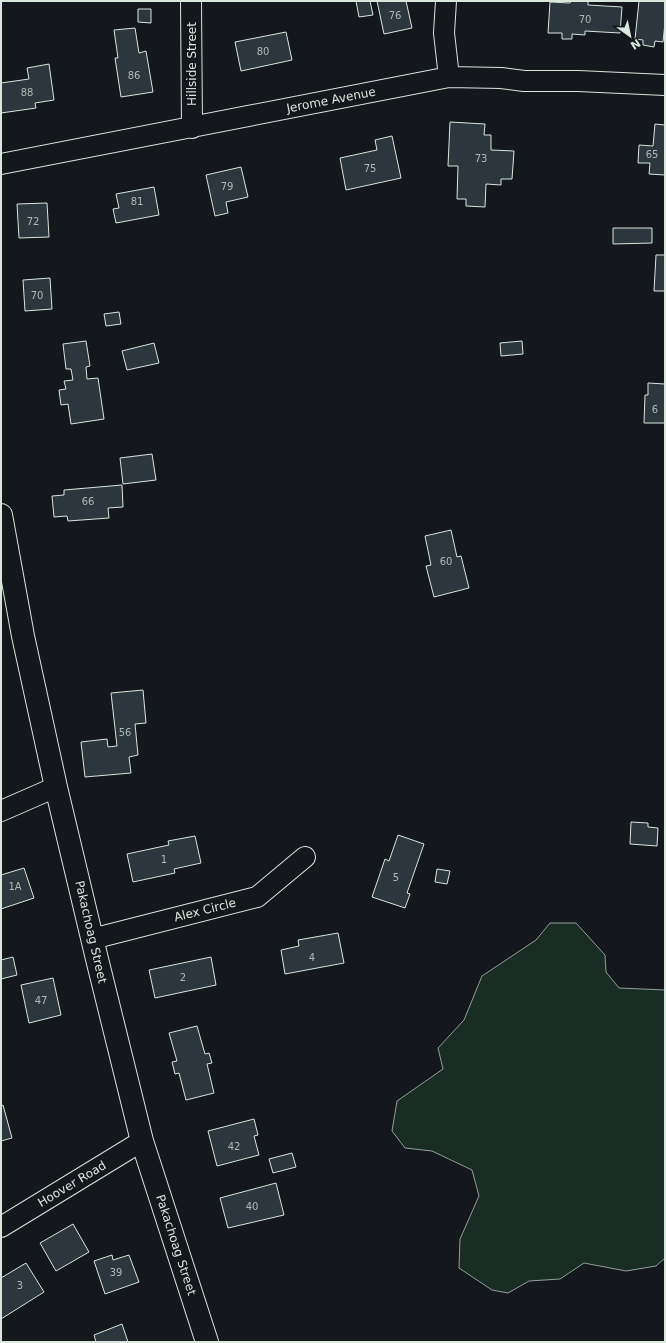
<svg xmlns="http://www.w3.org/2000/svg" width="666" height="1343" font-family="'DejaVu Sans',sans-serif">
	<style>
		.green { fill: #1a2d24; stroke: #939e99 }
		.building { fill: #2c363c; stroke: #d8e6dc }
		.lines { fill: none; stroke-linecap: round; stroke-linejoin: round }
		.minor-casing { stroke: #d8e6dc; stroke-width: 22 }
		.tertiary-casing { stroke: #d8e6dc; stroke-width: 24 }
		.minor { stroke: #14181c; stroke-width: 20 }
		.tertiary { stroke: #14181c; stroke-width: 22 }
		.labels { text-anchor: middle; stroke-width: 3; stroke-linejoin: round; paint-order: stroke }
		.number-label { font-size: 10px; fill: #adbab4 }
		.street-label { font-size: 12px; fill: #d8e6dc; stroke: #14181c }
	</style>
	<rect width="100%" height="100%" fill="#14181c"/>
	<path class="green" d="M550,923H576L605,955L606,972L619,988L665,990V1258L656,1266L626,1271L584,1263L560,1279L529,1281L508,1293L492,1290L459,1268L460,1239L479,1196L472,1170L432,1151L405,1148L392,1131L397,1101L443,1069L438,1048L464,1020L482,976L536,940Z"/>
	<path class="building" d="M356,1H370L373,15L359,17Z
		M377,1H406L412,28L384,34Z
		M571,1H588V5L622,7L620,33L585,31V35L572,34V39H562V33H548L550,2L570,3Z
		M639,1H665V23L663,42L655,41L654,47L643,45V40L635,39Z
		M138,9H151V23L138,22Z
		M135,28L139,53L146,51L153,92L121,97L115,58H118L114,30Z
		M286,32L292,60L241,71L235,42Z
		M49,64L54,100L35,103L36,108L1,113V83L29,79L27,68Z
		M450,122L485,124L484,135H491V150L514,151L512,179H501V185L486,184L485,207L466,206V199H457L458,166H448Z
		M655,124L665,125V175L649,174L650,163H638L639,145L653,146Z
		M392,136L401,178L346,190L340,158L377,150L375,140Z
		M241,167L248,197L226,202L228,213L215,216L206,175Z
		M154,187L159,215L116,223L113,209L119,208L116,194Z
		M47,203L49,237L19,238L17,204Z
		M613,228H652V243L613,244Z
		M656,255H665V291H654Z
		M50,278L52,309L25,311L23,280Z
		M119,312L121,324L106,326L104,314Z
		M86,341L90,366L86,367L87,379L98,378L104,419L71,424L68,404L61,405L59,390L66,389L64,381L73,380L71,369H66L63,344Z
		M522,341L523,354L501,356L500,343Z
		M154,343L159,363L127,370L122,351Z
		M648,383L665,384V423H644L645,395H648Z
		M152,454L156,480L123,484L120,458Z
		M122,485L123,507L108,508L109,518L68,521L67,516L54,517L52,496L64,495V490Z
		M451,530L457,557L461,556L469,588L434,597L426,566L431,565L425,536Z
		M143,690L146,723L135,724L138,755L129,757L131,773L85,777L81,742L107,739L108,747L117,746L111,693Z
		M631,822L648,823V827L658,828L657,846L630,844Z
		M398,835L424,844L407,893L410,894L405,908L372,897L385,859L389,861Z
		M195,836L201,863L174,869L175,873L133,882L127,854L169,845L168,841Z
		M24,868L34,898L1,909V875Z
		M437,869L450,871L447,884L435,882Z
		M338,933L344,963L285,974L281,950L299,946L298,940Z
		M13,957L17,975L1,979V960Z
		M211,957L216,985L155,998L149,970Z
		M53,978L61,1015L29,1023L21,985Z
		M197,1026L205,1054L209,1053L212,1063L207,1064L214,1093L186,1100L179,1073L175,1074L172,1062L177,1061L169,1033Z
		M3,1105L12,1138L1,1141V1106Z
		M254,1119L258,1135L254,1136L259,1155L217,1166L208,1131Z
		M292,1153L296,1167L273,1173L269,1159Z
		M276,1183L284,1215L228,1228L220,1198Z
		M73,1224L89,1252L56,1271L40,1243Z
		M112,1255L113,1260L129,1255L139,1282L105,1294L94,1261Z
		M26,1263L44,1292L1,1319V1278Z
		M122,1324L128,1342H96L94,1335Z"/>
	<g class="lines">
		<g class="minor-casing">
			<path id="minor" d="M191,1L192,128
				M446,1L444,33L449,77
				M1,164L449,77L501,78L524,81H578L665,85
				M1,811L56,787
				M92,939L257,897L305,857
				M1,1227L142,1141"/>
		</g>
		<g class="tertiary-casing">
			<path id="tertiary" d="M1,515L23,636L56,787L97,959L142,1141L207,1342"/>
		</g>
		<use href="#minor" class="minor"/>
		<use href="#tertiary" class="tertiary"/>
	</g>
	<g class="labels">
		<g class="number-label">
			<text x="395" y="19">76</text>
			<text x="585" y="23">70</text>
			<text x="263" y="55">80</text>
			<text x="134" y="79">86</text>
			<text x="27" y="96">88</text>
			<text x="652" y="158">65</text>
			<text x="481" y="162">73</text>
			<text x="370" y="172">75</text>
			<text x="227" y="190">79</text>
			<text x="137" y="205">81</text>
			<text x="33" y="225">72</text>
			<text x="37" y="299">70</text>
			<text x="655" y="413">6</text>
			<text x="88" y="505">66</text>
			<text x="446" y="565">60</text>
			<text x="125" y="736">56</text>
			<text x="164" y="863">1</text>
			<text x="396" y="881">5</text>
			<text x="15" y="890">1A</text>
			<text x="312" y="961">4</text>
			<text x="183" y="981">2</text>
			<text x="41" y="1004">47</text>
			<text x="234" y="1150">42</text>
			<text x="252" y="1210">40</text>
			<text x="116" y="1276">39</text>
			<text x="20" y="1289">3</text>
		</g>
		<g class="street-label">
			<text transform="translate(192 64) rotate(-90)" y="4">Hillside Street</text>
			<text transform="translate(331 100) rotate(-11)" y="4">Jerome Avenue</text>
			<text transform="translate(205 910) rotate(-14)" y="4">Alex Circle</text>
			<text transform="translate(91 932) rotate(77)" y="4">Pakachoag Street</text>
			<text transform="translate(72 1184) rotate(-31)" y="4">Hoover Road</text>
			<text transform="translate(176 1245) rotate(72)" y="4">Pakachoag Street</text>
		</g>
	</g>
	<rect width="666" height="1343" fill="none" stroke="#d8e6dc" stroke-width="4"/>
	<g transform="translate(630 36) rotate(147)" stroke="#14181c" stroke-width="3" paint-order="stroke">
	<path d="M0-3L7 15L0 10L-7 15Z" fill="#d8e6dc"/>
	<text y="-6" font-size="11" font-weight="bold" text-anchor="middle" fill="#d8e6dc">N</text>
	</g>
</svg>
